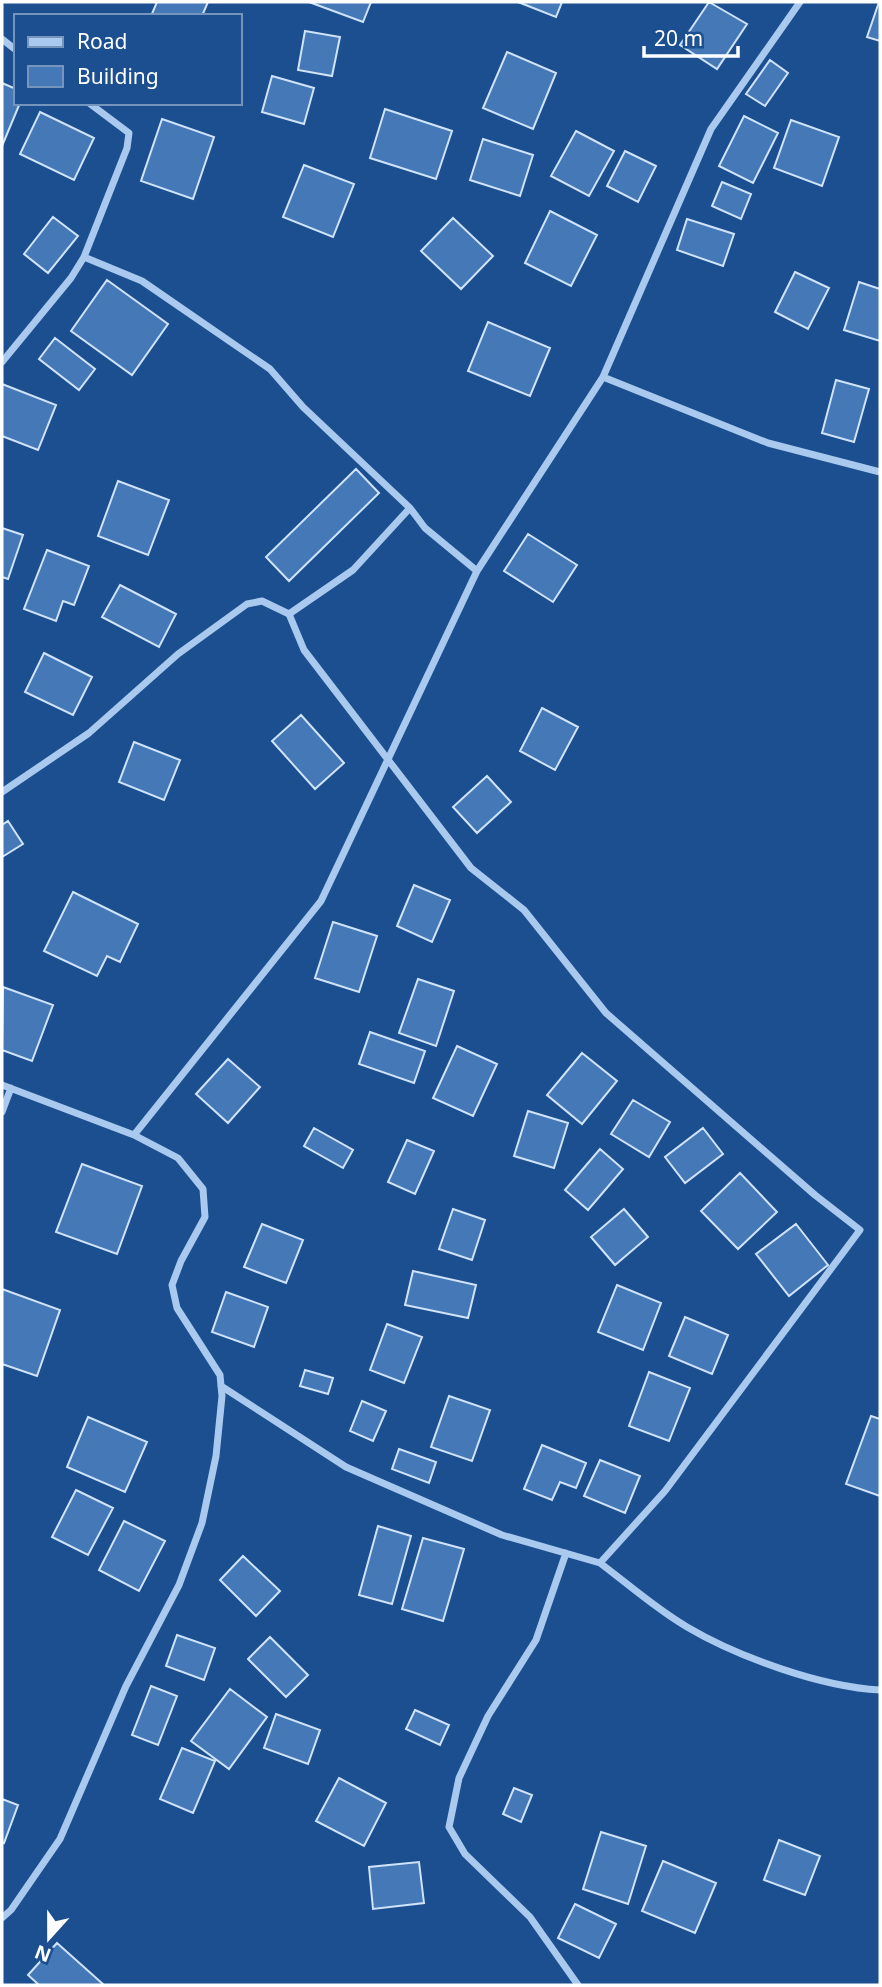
<svg xmlns="http://www.w3.org/2000/svg" width="882" height="1987" font-family="'Noto Sans',sans-serif">
	<style>
		.building { fill: #4478b7; stroke: #cfe3fa; stroke-width: 2 }
		.lines { fill: none; stroke-linecap: round; stroke-linejoin: round }
		.minor { stroke: #a9c9ee; stroke-width: 7 }
	</style>
	<rect width="100%" height="100%" fill="#1b4f8f"/>
	<path class="building" d="M157,2H208L202,16H151Z
		M309,2H371L363,22Z
		M518,2H562L556,17Z
		M709,2L747,24L717,69L680,45Z
		M879,2H880V41L867,37Z
		M305,31L340,37L332,76L298,70Z
		M507,52L556,73L533,129L483,108Z
		M770,60L788,73L765,106L746,94Z
		M272,76L314,88L304,124L262,112Z
		M2,83L16,89V103H20L2,146Z
		M385,109L452,131L436,179L370,158Z
		M40,112L94,138L74,180L20,154Z
		M744,116L778,133L753,183L719,166Z
		M162,119L214,137L193,199L141,181Z
		M791,120L839,137L822,186L774,168Z
		M576,131L614,151L589,196L551,176Z
		M483,139L533,155L520,196L470,180Z
		M625,151L656,166L638,202L607,186Z
		M304,165L354,184L333,237L283,217Z
		M722,182L751,194L741,219L712,206Z
		M550,211L597,235L571,286L525,263Z
		M53,217L78,236L48,273L24,254Z
		M453,218L493,256L461,289L421,251Z
		M687,219L734,234L723,266L677,250Z
		M795,272L829,288L808,329L775,312Z
		M107,280L168,324L132,375L71,331Z
		M859,282L880,289V341L844,330Z
		M488,322L550,348L530,396L468,371Z
		M55,338L95,369L79,390L39,359Z
		M836,380L869,389L854,442L822,433Z
		M2,384L56,405L38,450L2,436Z
		M356,469L379,493L289,581L266,557Z
		M118,481L169,500L148,555L98,536Z
		M2,528L23,535L8,579L2,577Z
		M528,534L577,565L553,602L504,571Z
		M47,550L89,566L74,605L63,601L56,621L24,609Z
		M120,585L176,614L159,647L102,617Z
		M44,653L92,677L73,715L25,692Z
		M542,708L578,727L555,770L520,751Z
		M301,715L344,763L315,789L272,741Z
		M134,742L180,760L164,800L119,782Z
		M487,776L511,802L477,833L453,807Z
		M8,821L23,844L2,857V825Z
		M414,885L450,900L432,942L397,926Z
		M73,892L138,924L120,962L107,956L97,976L44,951Z
		M333,922L377,936L359,992L315,978Z
		M418,979L454,991L436,1046L399,1033Z
		M3,987L53,1005L32,1061L2,1050Z
		M370,1032L425,1051L414,1083L359,1064Z
		M457,1046L497,1064L473,1116L433,1098Z
		M582,1053L617,1081L582,1124L547,1095Z
		M228,1059L260,1087L228,1123L196,1094Z
		M633,1100L670,1122L649,1157L611,1134Z
		M528,1111L568,1123L554,1168L514,1156Z
		M314,1128L353,1150L343,1168L304,1146Z
		M703,1128L723,1154L685,1183L665,1157Z
		M407,1140L434,1151L415,1194L388,1182Z
		M600,1149L623,1169L588,1210L565,1190Z
		M82,1164L142,1186L117,1254L56,1232Z
		M740,1173L777,1212L738,1249L701,1211Z
		M453,1209L485,1220L472,1260L439,1249Z
		M624,1209L648,1237L615,1265L591,1237Z
		M262,1224L303,1240L286,1283L244,1267Z
		M796,1224L828,1265L789,1296L756,1254Z
		M413,1271L476,1285L468,1318L405,1305Z
		M617,1285L661,1303L643,1350L598,1332Z
		M2,1289L60,1310L37,1376L2,1364Z
		M226,1292L268,1307L254,1347L212,1332Z
		M685,1317L728,1335L712,1374L669,1356Z
		M387,1324L422,1337L404,1383L370,1370Z
		M305,1370L333,1378L328,1394L300,1386Z
		M649,1372L690,1388L669,1441L629,1426Z
		M449,1396L490,1410L472,1461L431,1447Z
		M362,1401L386,1411L373,1441L350,1431Z
		M871,1416L880,1419V1496L846,1484Z
		M88,1417L147,1442L125,1492L67,1467Z
		M542,1445L586,1463L576,1488L560,1482L552,1500L524,1489Z
		M399,1449L436,1462L429,1483L392,1469Z
		M600,1460L640,1476L625,1513L584,1496Z
		M76,1490L113,1508L88,1555L52,1537Z
		M124,1521L165,1541L139,1591L99,1570Z
		M378,1526L411,1536L392,1604L359,1595Z
		M423,1538L464,1549L443,1621L402,1609Z
		M243,1556L280,1591L256,1616L220,1580Z
		M177,1635L215,1648L204,1680L166,1666Z
		M270,1637L308,1675L286,1697L248,1659Z
		M151,1686L177,1696L158,1745L132,1735Z
		M230,1689L267,1717L229,1769L191,1741Z
		M415,1710L449,1725L440,1745L406,1729Z
		M276,1714L320,1730L308,1764L264,1748Z
		M182,1748L215,1761L193,1813L160,1799Z
		M339,1778L386,1803L364,1846L316,1821Z
		M514,1788L532,1795L521,1822L503,1814Z
		M2,1799L18,1805L4,1843L2,1842Z
		M601,1832L646,1846L628,1904L583,1889Z
		M779,1840L820,1856L805,1895L764,1880Z
		M663,1861L716,1883L695,1933L642,1911Z
		M419,1862L424,1903L373,1909L369,1867Z
		M575,1904L616,1924L599,1958L558,1938Z
		M57,1943L104,1985H39L28,1975Z"/>
	<g class="lines">
		<path class="minor" d="M2,39L16,50
			M84,257L142,281L270,369L303,407L410,508L425,528L477,571
			M2,362L71,278L84,257L127,148L129,133L89,103
			M603,377L768,443L880,472
			M289,614L353,570L410,508
			M2,792L89,733L178,654L247,604L262,601L289,614L304,650L471,868L524,910L606,1013L815,1195L860,1230L665,1491L600,1563L502,1535L346,1467L221,1386
			M2,1085L134,1135L321,901L477,571L603,377L711,129L800,2
			M2,1112L11,1088
			M566,1553L536,1640L488,1716L459,1778L449,1827L465,1854L530,1917L578,1985
			M600,1563C628,1584 656,1609 687,1627C738,1657 821,1687 880,1690
			M2,1918L11,1910L60,1839L126,1686L179,1585L202,1523L216,1456L222,1396L220,1375L177,1308L172,1285L181,1261L205,1217L203,1189L178,1158L134,1135"/>
	</g>
	<rect width="882" height="1987" fill="none" stroke="#ffffff" stroke-width="7"/>
	<rect x="14" y="14" width="228" height="91" fill="#1b4f8f" stroke="#7695bc" stroke-width="2"/>
	<rect x="28" y="37" width="35" height="10" fill="#a9c9ee" stroke="#7695bc" stroke-width="2"/>
	<text x="77" y="49" font-size="21" fill="#ffffff">Road</text>
	<rect x="28" y="66" width="35" height="21" fill="#4478b7" stroke="#7695bc" stroke-width="2"/>
	<text x="77" y="84" font-size="21" fill="#ffffff">Building</text>
	<g transform="translate(49 1938) rotate(201)" stroke="#1b4f8f" stroke-width="5" paint-order="stroke">
	<path d="M0-5L12 26L0 18L-12 26Z" fill="#ffffff"/>
	<text y="-10" font-size="19" font-weight="bold" text-anchor="middle" fill="#ffffff">N</text>
	</g>
	<path d="M644 46v10h94v-10" fill="none" stroke="#ffffff" stroke-width="3.5"/>
	<text x="654" y="46" font-size="21" fill="#ffffff" stroke="#1b4f8f" stroke-width="5" paint-order="stroke">20 m</text>
</svg>
